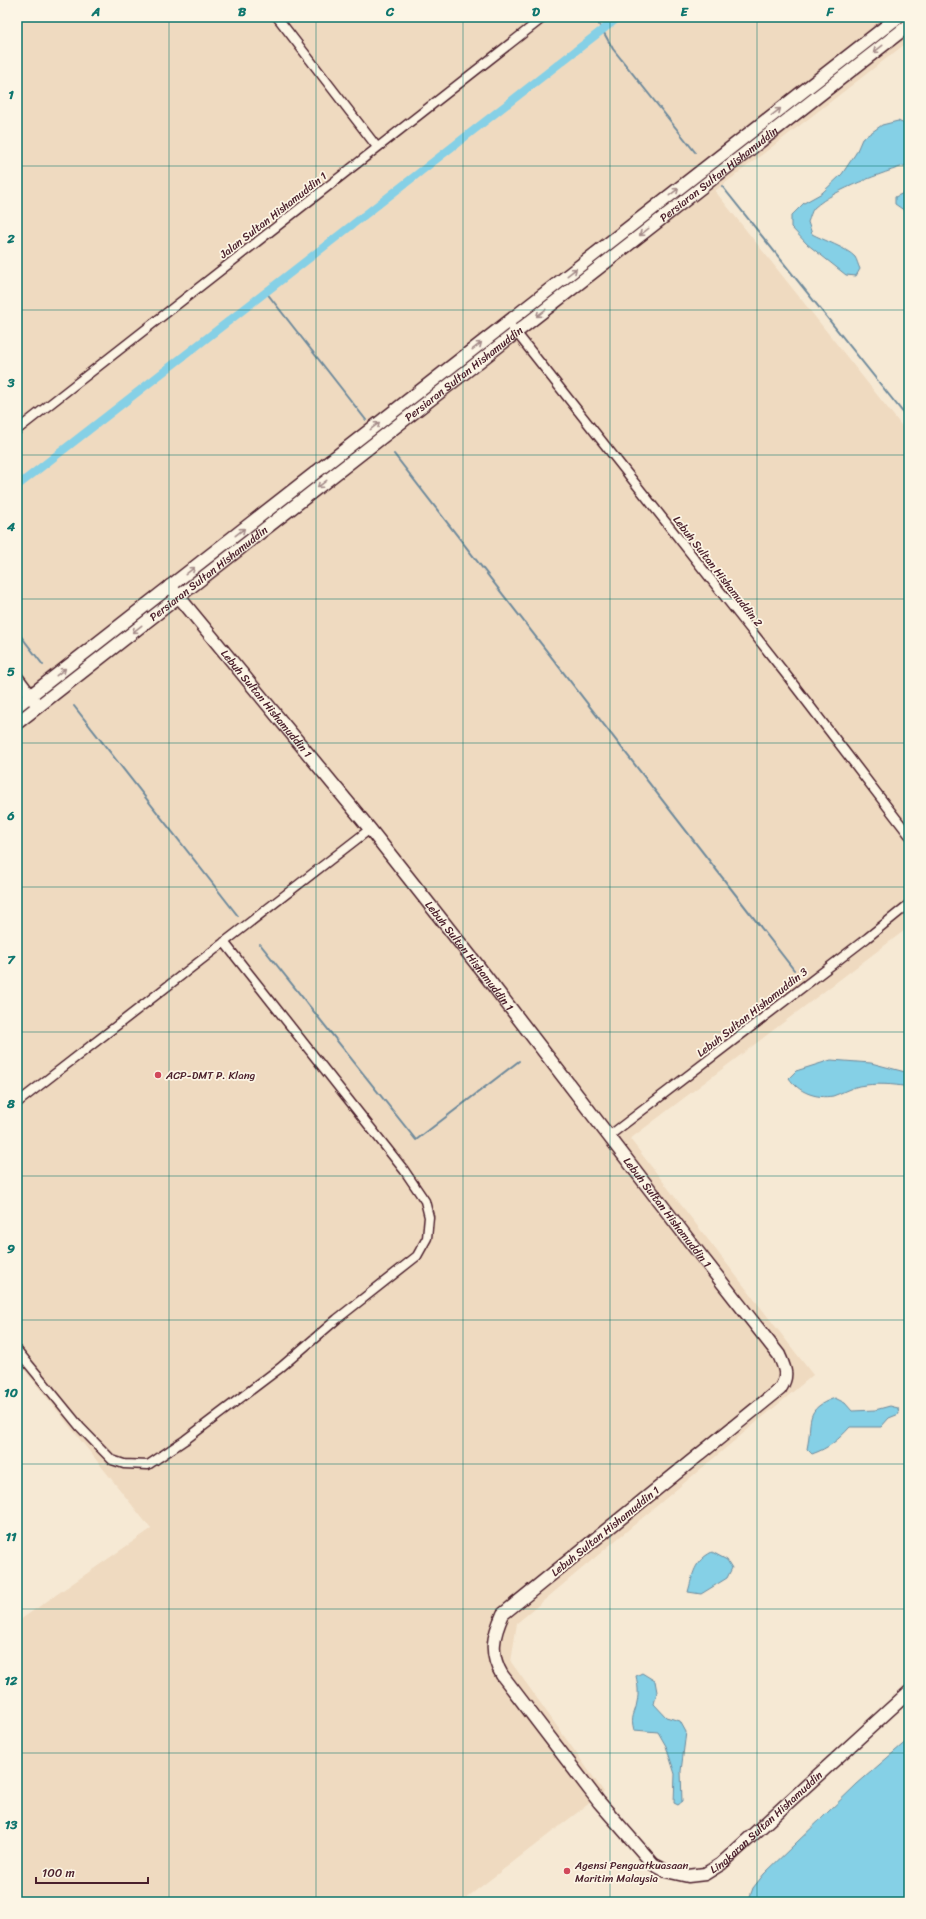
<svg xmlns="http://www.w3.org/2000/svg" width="926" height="1919" font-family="Sriracha,sans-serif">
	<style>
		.built { fill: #efdac0 }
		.water { fill: #85d0e6; stroke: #6d899b }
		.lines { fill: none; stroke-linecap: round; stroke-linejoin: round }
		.stream { stroke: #6d899b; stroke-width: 2 }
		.canal { stroke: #85d0e6; stroke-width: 8 }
		.street-casing { stroke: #4a1f2b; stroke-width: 11 }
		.secondary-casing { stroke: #4a1f2b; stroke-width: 15 }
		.street { stroke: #fcf5e5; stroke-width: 8 }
		.secondary { stroke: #fcf5e5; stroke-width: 12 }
		.oneway { stroke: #a38a88 }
		.grid { fill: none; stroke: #0f766e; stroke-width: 1; stroke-opacity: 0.55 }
		.poi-dot { fill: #d1495b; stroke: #fcf5e5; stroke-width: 1.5 }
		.labels { text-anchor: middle; stroke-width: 3.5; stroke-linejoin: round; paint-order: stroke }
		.street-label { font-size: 11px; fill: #4a1f2b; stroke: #fcf5e5 }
		.poi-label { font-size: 11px; fill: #4a1f2b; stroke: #fcf5e5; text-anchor: start }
		.neatline { fill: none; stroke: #0f766e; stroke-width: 1.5 }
		.grid-label { font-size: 13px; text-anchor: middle; font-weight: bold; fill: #0f766e }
	</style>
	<rect width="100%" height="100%" fill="#f6e9d4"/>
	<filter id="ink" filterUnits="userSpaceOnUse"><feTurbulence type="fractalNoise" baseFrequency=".025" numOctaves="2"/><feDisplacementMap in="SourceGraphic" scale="8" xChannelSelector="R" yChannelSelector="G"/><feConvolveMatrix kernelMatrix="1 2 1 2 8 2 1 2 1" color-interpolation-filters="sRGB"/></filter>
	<g filter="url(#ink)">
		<path class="built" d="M17,17H909V41L715,191L909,435V927L630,1139L813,1375L517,1623L511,1662L604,1792L461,1902H17V1622L151,1529L17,1360Z"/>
		<path class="water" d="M898,121L909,126V164C881,174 836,188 814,208C811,211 810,218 808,222L812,234C823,240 847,248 855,257C857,260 858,265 860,269L856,276L846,275L807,244L791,227V216L804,203L822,193L842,174L856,153L862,139L882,125Z
			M908,191L909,192V211H905L895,204V197Z
			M831,1060L871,1063L909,1073V1087C892,1084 876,1083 859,1086C850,1088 842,1093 833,1096C816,1099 798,1092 789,1078L796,1071Z
			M835,1398L845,1403L852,1411L875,1410L890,1406L898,1408L899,1414L889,1418L881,1427H850C838,1440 829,1448 812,1454L807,1449C813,1421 803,1409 835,1398Z
			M712,1552L727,1560L732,1568L727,1578L701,1594L688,1592C693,1574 694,1561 712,1552Z
			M642,1673L655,1681L657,1692L654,1704L666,1717L680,1721L686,1732L681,1771L682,1802L678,1805L674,1803L675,1774L666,1746L658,1732L634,1730C630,1716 635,1715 637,1702C639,1693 638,1685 636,1676Z
			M909,1739V1902H748L753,1888L764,1874L857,1784Z"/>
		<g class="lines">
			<path class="stream" d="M595,17L613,49L695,152
				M722,186L909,420
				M266,292L366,420
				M394,454L794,970
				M17,631L43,665
				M74,706L238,916
				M260,944L416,1140L519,1061"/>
			<path class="canal" d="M17,486L619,17"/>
			<g class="street-casing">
				<path id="street" d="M277,17L377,147
					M508,322L784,672L909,835
					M17,430L544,17
					M17,1103L370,829
					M609,1136L867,938L909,904
					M17,1350L80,1427L112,1460L124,1464L148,1465L185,1440L280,1368L337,1319L417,1256L427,1238L429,1217L425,1201L404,1170L224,942"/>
			</g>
			<g class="secondary-casing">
				<g id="secondary">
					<path id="s1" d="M170,586L370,829L475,962L691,1243L779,1355C785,1369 789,1375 780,1389L503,1614C493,1636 489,1653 502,1675L599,1802L653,1864L666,1871L688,1876L705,1874L721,1864L909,1692"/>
					<path d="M17,678L35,702"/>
					<path d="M17,706L898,17"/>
					<path id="s2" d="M17,723L909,25"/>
				</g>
			</g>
			<use href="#street" class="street"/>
			<use href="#secondary" class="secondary"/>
		</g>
		<defs><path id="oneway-shaft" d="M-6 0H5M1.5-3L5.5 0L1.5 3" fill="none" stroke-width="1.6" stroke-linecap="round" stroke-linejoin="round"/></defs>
		<g class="oneway">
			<use href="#oneway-shaft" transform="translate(878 49) rotate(142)"/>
			<use href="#oneway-shaft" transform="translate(776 112) rotate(-38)"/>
			<use href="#oneway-shaft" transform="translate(674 192) rotate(-38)"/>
			<use href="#oneway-shaft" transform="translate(644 232) rotate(142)"/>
			<use href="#oneway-shaft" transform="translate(572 272) rotate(-38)"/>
			<use href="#oneway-shaft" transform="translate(541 313) rotate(142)"/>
			<use href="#oneway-shaft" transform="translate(477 346) rotate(-38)"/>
			<use href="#oneway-shaft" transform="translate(375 426) rotate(-38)"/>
			<use href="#oneway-shaft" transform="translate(322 484) rotate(142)"/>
			<use href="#oneway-shaft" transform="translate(240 532) rotate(-38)"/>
			<use href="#oneway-shaft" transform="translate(190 571) rotate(-38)"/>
			<use href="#oneway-shaft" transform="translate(137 629) rotate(142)"/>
			<use href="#oneway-shaft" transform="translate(61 672) rotate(-38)"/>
		</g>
	</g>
	<path class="grid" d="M169,17V1902M316,17V1902M463,17V1902M610,17V1902M757,17V1902M17,166H909M17,310H909M17,455H909M17,599H909M17,743H909M17,887H909M17,1032H909M17,1176H909M17,1320H909M17,1464H909M17,1609H909M17,1753H909"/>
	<g class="poi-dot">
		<circle cx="158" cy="1075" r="4"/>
		<circle cx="567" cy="1871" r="4"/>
	</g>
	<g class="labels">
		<g class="street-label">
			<text dy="4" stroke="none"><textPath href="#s2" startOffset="891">Persiaran Sultan Hishamuddin</textPath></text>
			<text transform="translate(273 215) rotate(-38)" y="4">Jalan Sultan Hishamuddin 1</text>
			<text dy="4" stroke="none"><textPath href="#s2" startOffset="567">Persiaran Sultan Hishamuddin</textPath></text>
			<text transform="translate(718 571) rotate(52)" y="4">Lebuh Sultan Hishamuddin 2</text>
			<text dy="4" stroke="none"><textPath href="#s2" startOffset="243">Persiaran Sultan Hishamuddin</textPath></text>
			<text dy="4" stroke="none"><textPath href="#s1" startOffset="152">Lebuh Sultan Hishamuddin 1</textPath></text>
			<text dy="4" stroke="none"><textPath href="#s1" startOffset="476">Lebuh Sultan Hishamuddin 1</textPath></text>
			<text transform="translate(752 1012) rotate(-38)" y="4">Lebuh Sultan Hishamuddin 3</text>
			<text dy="4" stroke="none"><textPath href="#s1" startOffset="800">Lebuh Sultan Hishamuddin 1</textPath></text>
			<text transform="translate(605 1531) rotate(-39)" y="4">Lebuh Sultan Hishamuddin 1</text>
			<text dy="4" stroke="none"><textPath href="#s1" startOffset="1815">Lingkaran Sultan Hishamuddin</textPath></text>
		</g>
		<g class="poi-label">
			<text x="166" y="1079">ACP-DMT P. Klang</text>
			<text x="575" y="1869">Agensi Penguatkuasaan<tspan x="575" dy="13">Maritim Malaysia</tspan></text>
		</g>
	</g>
	<rect width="926" height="1919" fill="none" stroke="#fcf5e5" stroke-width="44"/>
	<path d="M36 1877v6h112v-6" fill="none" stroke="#4a1f2b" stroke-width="2"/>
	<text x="42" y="1877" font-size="12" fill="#4a1f2b" stroke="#fcf5e5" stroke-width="3" paint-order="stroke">100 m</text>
	<rect x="22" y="22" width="882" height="1875" class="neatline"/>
	<g class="grid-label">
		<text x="96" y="16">A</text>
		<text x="242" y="16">B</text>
		<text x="390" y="16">C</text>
		<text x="536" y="16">D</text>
		<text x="684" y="16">E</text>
		<text x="830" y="16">F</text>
		<text x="11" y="99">1</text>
		<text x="11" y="243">2</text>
		<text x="11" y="387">3</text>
		<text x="11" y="531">4</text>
		<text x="11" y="676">5</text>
		<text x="11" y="820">6</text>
		<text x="11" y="964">7</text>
		<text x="11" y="1108">8</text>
		<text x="11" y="1253">9</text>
		<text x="11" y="1397">10</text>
		<text x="11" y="1541">11</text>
		<text x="11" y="1685">12</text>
		<text x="11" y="1829">13</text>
	</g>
</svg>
